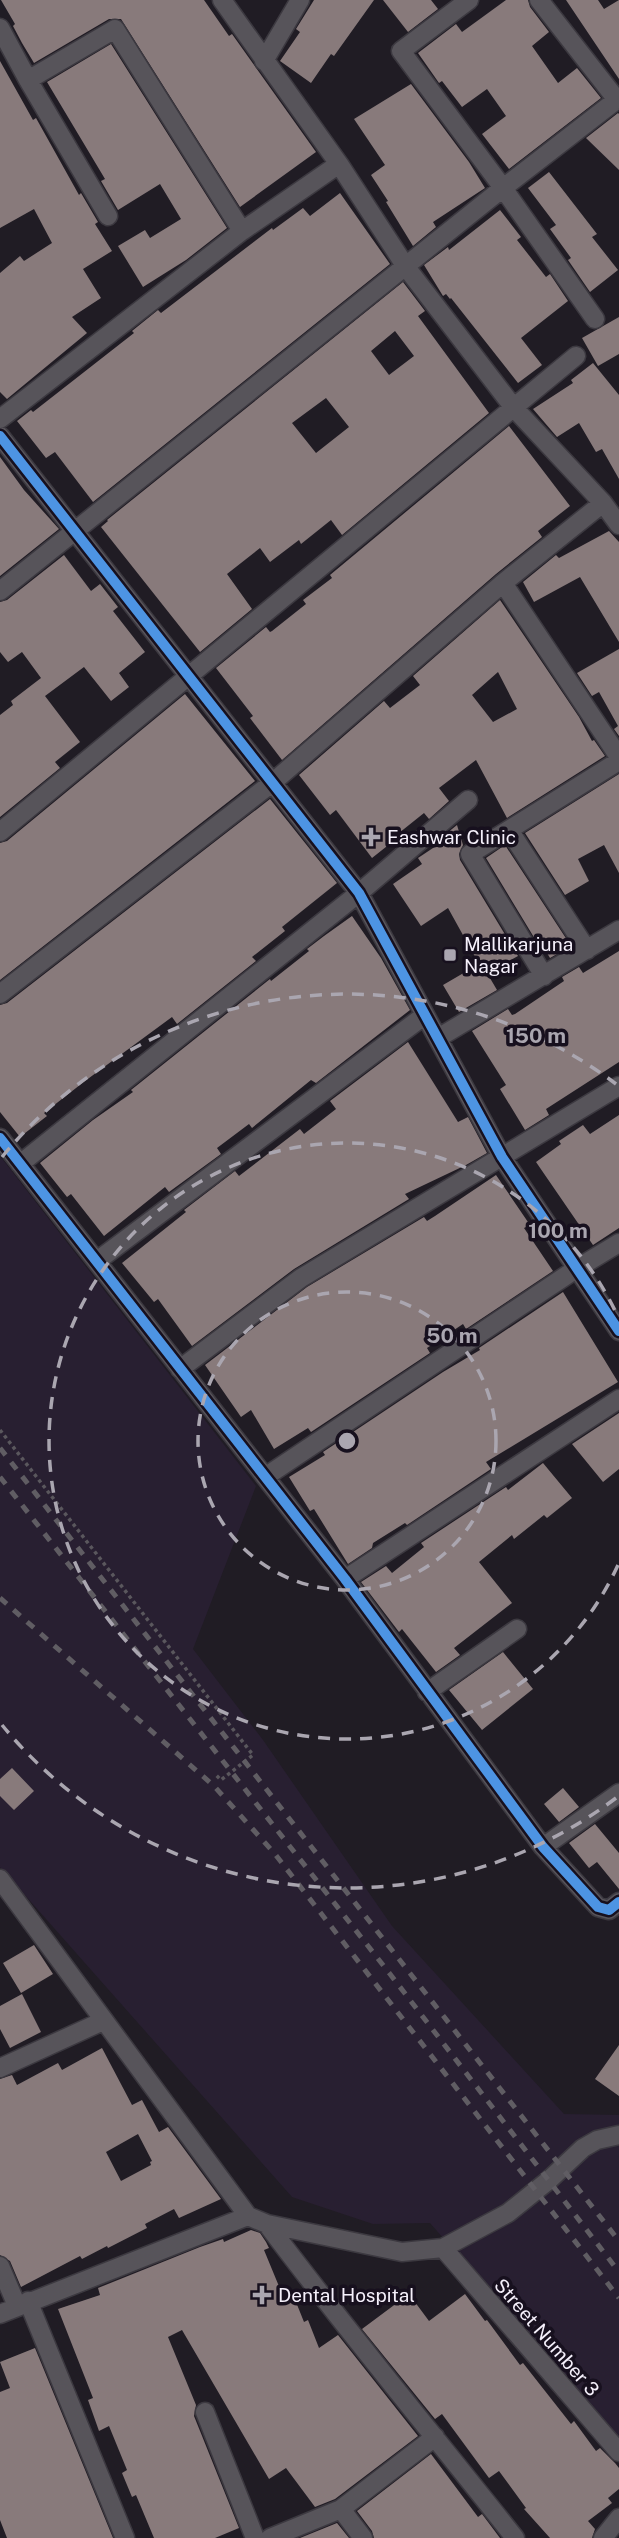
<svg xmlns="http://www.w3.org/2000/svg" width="619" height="2538" font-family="'Public Sans',sans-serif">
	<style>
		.built { fill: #281f31 }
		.building { fill: #887a7b; fill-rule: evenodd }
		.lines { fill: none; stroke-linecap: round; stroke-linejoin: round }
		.street-casing { stroke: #3c3940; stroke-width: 21 }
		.path { stroke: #5a575d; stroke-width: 3.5; stroke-dasharray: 3.5 3.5; stroke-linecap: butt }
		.street { stroke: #57545a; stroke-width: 18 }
		.rail { stroke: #605d63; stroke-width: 5; stroke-dasharray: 9 9; stroke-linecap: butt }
		.cycleway-casing { stroke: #17101e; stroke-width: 15 }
		.cycleway { stroke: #4d94e3; stroke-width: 10 }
		.ring { fill: none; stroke: #aaa6b0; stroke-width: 3.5; stroke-dasharray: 12 9 }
		.poi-dot { fill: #aaa6b0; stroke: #17101e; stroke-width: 2.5 }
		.labels { text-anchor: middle; stroke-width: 7; stroke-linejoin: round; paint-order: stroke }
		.poi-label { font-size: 19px; fill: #f5f0fb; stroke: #17101e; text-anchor: start }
		.street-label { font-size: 19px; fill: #f5f0fb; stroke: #17101e }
		.centre { fill: #aaa6b0; stroke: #17101e; stroke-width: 3.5 }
		.ring-label { font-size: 21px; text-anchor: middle; font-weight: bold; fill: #aaa6b0; stroke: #17101e; stroke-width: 7; stroke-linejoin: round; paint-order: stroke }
	</style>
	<rect width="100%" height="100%" fill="#201c24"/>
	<path class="built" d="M0,1156L256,1486L193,1649L263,1740L392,1926L564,2114L619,2115V2438L430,2223L373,2224L292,2197L0,1867Z"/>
	<path class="building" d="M1,0H204L229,36L232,34L316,152L240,207L121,19H109L34,63L22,43L13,26L15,24Z
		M314,0H374L334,56L331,54L311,83L280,61L300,32L296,29Z
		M383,0H431L438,9L408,32Z
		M506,0H528L530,7L549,32L532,46L558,83L577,68L601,98L509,169L482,134L506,116L487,89L462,107L442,81L439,83L418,53L456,24L462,32Z
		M566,0H598L604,9L619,0V79Z
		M111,44L227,228L186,260L143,287L118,246L145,230L150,238L181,219L160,184L118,210L101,181L105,179L47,82Z
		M0,61L33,120L36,118L79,195L81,193L98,222L95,224L112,251L83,269L101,298L72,317L87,333L7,399L0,392V273L20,256L24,261L52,243L34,209L0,228Z
		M411,84L469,162L485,188L433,222L436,227L413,246L386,202L388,201L371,175L385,165L354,119Z
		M618,113L619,114V170L586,138Z
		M549,172L597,234L592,237L618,270L590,292L568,260L571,258L550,229L556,225L528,188Z
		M340,193L390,264L93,502L55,452L46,458L17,421L31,410L33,412L134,333L132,331L158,310L161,313L272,228L273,230L303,208L310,216Z
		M500,210L521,237L517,240L546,277L550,274L568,301L521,338L542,365L518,383L451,298L450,299L446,294L443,296L424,265L448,247L449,250Z
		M403,282L425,311L418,316L489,413L342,535L331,520L301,544L299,540L270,562L260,548L227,574L252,609L200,652L101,527L108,521L107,520ZM395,331L414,356L389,375L371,351ZM326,398L349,427L316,453L292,423Z
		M619,317V354L598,366L582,338Z
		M593,363L619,395V479L602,449L596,452L579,423L557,437L533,409L573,383L571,380Z
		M509,426L570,506L538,531L542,537L496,574L282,760L250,718L253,716L216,668L266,627L270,632L272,631L306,604L303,600L332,578L330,575Z
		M0,457L24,490L59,529L0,576Z
		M609,531L619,542V642L580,577L534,602L523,582L556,555L559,558Z
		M64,555L91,591L100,584L118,607L113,611L145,652L119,673L129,687L111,701L84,667L45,696L80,742L55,762L60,768L0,817V715L13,705L11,701L41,678L22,652L8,662L0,652V602L7,600Z
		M500,600L579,717L592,741L594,740L605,756L507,818L476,760L439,788L449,801L429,819L424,813L394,837L396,839L372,858L336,810L330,815L299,775L384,701L390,708L420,685L413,676ZM498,672L517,709L493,722L472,695Z
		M619,649V736L614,729L618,726L599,692L592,696L577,673Z
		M185,694L255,781L0,980V843L7,841Z
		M619,774V873L604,845L578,859L589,881L565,895L525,833Z
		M270,799L337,883L282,927L285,931L252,957L256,961L177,1024L172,1017L85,1081L44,1113L47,1116L20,1137L0,1112V1005L7,1003Z
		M457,825L463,845L459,854L460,860L518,956L487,973L497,990L459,1012L443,985L479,964L448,908L421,926L393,884L422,864L418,858L445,840L442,837Z
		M505,845L571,946L550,958L541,943L538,944L486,858Z
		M352,916L381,958L410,1010L316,1083L311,1080L252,1128L249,1124L217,1148L221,1154L169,1192L165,1187L104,1236L71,1194L67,1197L40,1163L93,1120L133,1092L131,1090L270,979L271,981L309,951L307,949L324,936Z
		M619,951V1062L546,1109L549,1115L525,1130L500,1089L506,1085L472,1031L508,1009L512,1015L515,1014L564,981L562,977L579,967L583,973Z
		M408,1042L458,1122L468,1117L487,1153L466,1165L405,1194L409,1199L294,1269L192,1346L158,1299L154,1302L122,1263L186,1212L184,1210L235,1171L239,1176L300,1129L304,1134L336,1109L330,1101Z
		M619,1115V1228L593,1245L536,1162L561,1144L559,1141L583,1125L590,1134Z
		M496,1175L530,1225L524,1228L553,1271L466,1329L463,1324L427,1348L430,1353L311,1432L308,1428L274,1449L251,1410L241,1417L205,1365L307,1287L424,1217L427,1221L435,1216Z
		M563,1292L618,1382L486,1462L491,1469L407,1525L405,1523L373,1543L372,1548L348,1564L314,1509L310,1511L289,1477L325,1455L323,1452L443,1372L480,1350L479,1348Z
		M619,1413V1469L603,1482L572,1444Z
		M543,1463L572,1498L547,1518L544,1515L514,1539L512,1535L479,1562L512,1603L454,1648L460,1655L436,1672L402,1629L399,1632L361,1582L386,1566L392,1573L424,1547L421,1543L506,1487L508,1490Z
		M503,1652L533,1689L482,1730L449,1690Z
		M12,1768L34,1791L14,1810L0,1796V1779Z
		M563,1788L579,1807L559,1822L544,1804Z
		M595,1824L619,1853V1889L597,1862L589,1868L569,1843Z
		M34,1945L53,1974L21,1993L3,1963Z
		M22,1994L41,2032L10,2048L0,2029V2006Z
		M619,2045V2096L595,2079Z
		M102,2048L132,2105L142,2100L159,2132L168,2127L221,2199L179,2218L174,2209L145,2224L147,2228L108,2248L107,2246L82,2259L80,2256L21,2287L10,2261L0,2255V2079L12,2075L17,2085L58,2063L62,2070ZM138,2134L152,2161L150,2162L151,2165L121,2181L106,2152Z
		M251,2230L260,2233L266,2242L269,2248L264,2250L283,2296L292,2292L304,2322L308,2320L319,2348L338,2335L418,2436L335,2499L315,2507L286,2468L269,2479L182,2330L168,2337L196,2405L194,2416L239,2528L215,2538H154L136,2495L132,2497L122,2473L127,2470L109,2426L99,2431L88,2400L93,2398L58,2309L100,2295L98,2288L200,2247L223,2239L224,2242Z
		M409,2294L429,2321L465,2294L485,2321L487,2320L520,2365L523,2363L571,2424L574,2421L596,2451L600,2448L615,2463L619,2468V2489L608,2498L612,2503L588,2521L595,2529L592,2538H550L524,2509L526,2508L499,2471L489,2478L442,2414L435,2419L362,2329Z
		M35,2348L113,2538H7L0,2520V2392L10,2388L0,2362Z
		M431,2454L478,2517L482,2514L500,2538H374L372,2531L357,2511Z
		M337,2523L349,2538H300Z"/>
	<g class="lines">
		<g class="street-casing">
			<path id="street" d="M222,0L339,164L406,267L514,408L603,503L619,525
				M469,0L401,51L503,188L595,319
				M539,0L617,100
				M0,28L28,80L108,216
				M264,61L300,0
				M28,80L115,29L242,231
				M0,419L242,231L339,164
				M0,436L359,893L502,1157L619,1331
				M503,583L619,757
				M0,591L503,188L619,98
				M509,830L587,950
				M0,832L576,356
				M544,976L470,854L619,761
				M0,994L272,783L503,583L603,503
				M438,1038L619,930
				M0,1138L345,1579L543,1847L598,1907L609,1910L619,1902
				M20,1164L359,893L468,800
				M97,1261L425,1015
				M180,1369L301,1278L619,1086
				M265,1477L576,1269L619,1243
				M345,1579L619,1399
				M427,1692L517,1629
				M543,1847L619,1793
				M0,1879L248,2216
				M0,2068L103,2021
				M267,2224C347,2331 432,2433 515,2538
				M443,2248L619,2452
				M0,2266L17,2306
				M28,2301L125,2538
				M0,2314L248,2216L267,2224L402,2252L443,2248L508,2213L549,2180L583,2148L597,2140L619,2135
				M205,2412L255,2538
				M341,2509L363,2538
				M270,2538L341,2509L435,2437
				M603,2538L619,2518"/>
		</g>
		<path class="path" d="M0,1430L253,1755L221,1780L216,1775"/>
		<use href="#street" class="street"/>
		<path class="rail" d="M0,1448L619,2241
			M0,1477L390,1974L619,2272
			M0,1598L214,1786L275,1854L619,2298"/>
		<g class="cycleway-casing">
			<path id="cycleway" d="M0,436L359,893L502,1157L619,1331
				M0,1138L345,1579L543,1847L598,1907L609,1910L619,1902"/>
		</g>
		<use href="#cycleway" class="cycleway"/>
	</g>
	<g class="ring">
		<circle cx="347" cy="1441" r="149"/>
		<path d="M618 1565A298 298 0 1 1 618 1317"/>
		<path d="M616 1798A447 447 0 0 1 2 1725M2 1157A447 447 0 0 1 616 1084"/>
	</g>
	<g class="poi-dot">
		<path d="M367.5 826.5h7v7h7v7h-7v7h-7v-7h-7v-7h7z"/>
		<rect x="443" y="948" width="14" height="14" rx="3.5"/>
		<path d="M258.5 2284.5h7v7h7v7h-7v7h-7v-7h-7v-7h7z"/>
	</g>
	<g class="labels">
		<g class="poi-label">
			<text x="387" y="844">Eashwar Clinic</text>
			<text x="464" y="951">Mallikarjuna<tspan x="464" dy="22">Nagar</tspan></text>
			<text x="278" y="2302">Dental Hospital</text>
		</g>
		<g class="street-label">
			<text transform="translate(547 2337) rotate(49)" y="7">Street Number 3</text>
		</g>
	</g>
	<circle cx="347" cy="1441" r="10" class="centre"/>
	<g class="ring-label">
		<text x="536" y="1043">150 m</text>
		<text x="558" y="1238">100 m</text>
		<text x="452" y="1343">50 m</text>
	</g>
</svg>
